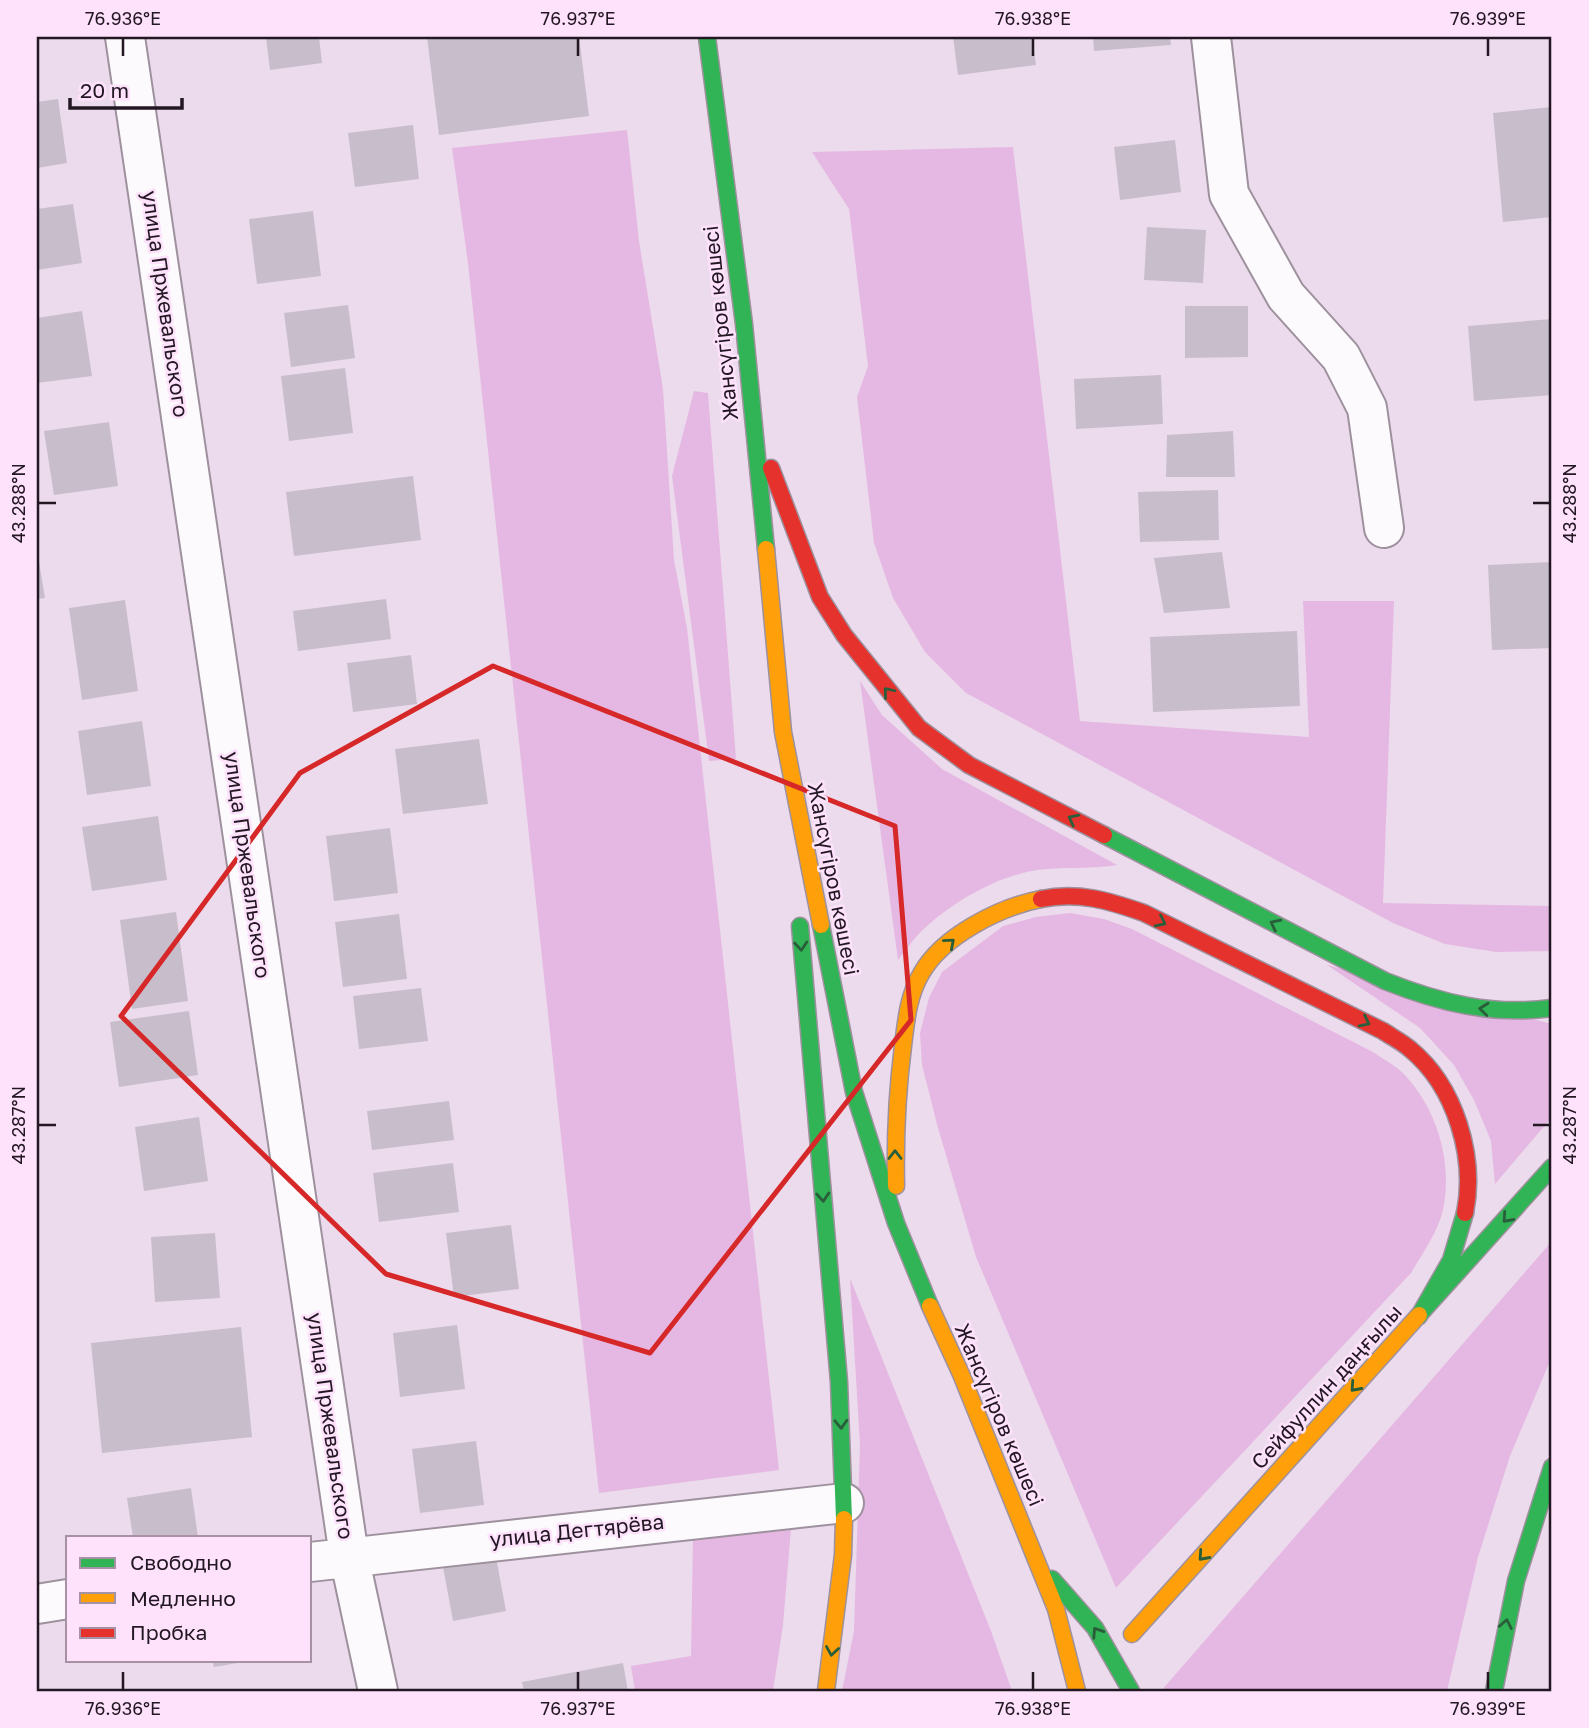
<svg xmlns="http://www.w3.org/2000/svg" width="1589" height="1728" font-family="'Golos Text',sans-serif">
	<style>
		.green { fill: #e5b8e3 }
		.building { fill: #c8bdcb }
		.lines { fill: none; stroke-linecap: round; stroke-linejoin: round }
		.street-casing { stroke: #9e919e; stroke-width: 42 }
		.fast-casing { stroke: #9e919e; stroke-width: 19 }
		.slow-casing { stroke: #9e919e; stroke-width: 19 }
		.jam-casing { stroke: #9e919e; stroke-width: 19 }
		.street { stroke: #fcfafc; stroke-width: 38 }
		.fast { stroke: #30b455; stroke-width: 16 }
		.slow { stroke: #ff9f0a; stroke-width: 16 }
		.jam { stroke: #e5322d; stroke-width: 16 }
		.oneway { stroke: #295e3a }
		.marked { fill: none; stroke: #d62828; stroke-width: 5; stroke-linejoin: round }
		.ticks { fill: none; stroke: #231723; stroke-width: 2.5 }
		.labels { text-anchor: middle; stroke-width: 5; stroke-linejoin: round; paint-order: stroke }
		.street-label { font-size: 21px; fill: #231723; stroke: #fee2fc }
		.neatline { fill: none; stroke: #231723; stroke-width: 2.5 }
		.ticks-label { font-size: 18px; text-anchor: middle; fill: #231723 }
	</style>
	<rect width="100%" height="100%" fill="#ecdbec"/>
	<path class="green" d="M627,130L639,241L663,389L674,560L687,628L779,1470L599,1493L468,263L452,148Z
		M1013,147L1080,721L1309,737L1303,601H1394L1383,903L1552,906V951L1496,952L1445,944L1393,923L966,693L925,652L893,598L874,543L857,397L868,366L849,209L812,152Z
		M694,391L708,393L736,759L709,761L672,476Z
		M860,681L882,715L942,769L1117,865C1094,869 1071,867 1047,869C1004,872 957,899 926,927C915,936 907,949 898,960Z
		M1070,913L1104,919L1132,929L1373,1052C1383,1059 1395,1065 1404,1074C1437,1109 1453,1162 1443,1210C1438,1232 1422,1254 1411,1273L1116,1588L976,1257L938,1128L922,1065L920,1033L929,998L942,972L1003,926L1036,917Z
		M1327,965L1552,1024V1117L1495,1184L1491,1141L1474,1100L1454,1065L1420,1028Z
		M1552,1241V1356L1510,1456L1478,1557L1447,1691H1161Z
		M850,1278L991,1631L1012,1691H842L854,1631L860,1445Z
		M791,1529L783,1625L773,1691H635L631,1666L691,1656L693,1536Z"/>
	<path class="building" d="M266,37H319L322,63L270,70Z
		M427,37H579L589,116L439,135Z
		M953,37H1032L1036,65L958,75Z
		M1093,37H1170L1171,45L1094,51Z
		M58,99L67,163L37,168V102Z
		M1552,107V217L1503,222L1493,113Z
		M413,125L419,179L355,187L348,133Z
		M1175,140L1181,192L1120,200L1114,147Z
		M73,204L82,263L37,270V209Z
		M313,211L321,276L257,284L249,219Z
		M1147,227L1206,230L1203,283L1144,280Z
		M348,305L355,358L291,367L284,313Z
		M1185,306H1248V357L1185,358Z
		M82,311L92,376L37,383V318Z
		M1552,319V395L1474,401L1468,326Z
		M345,368L353,433L289,441L281,376Z
		M1161,375L1163,424L1076,429L1074,379Z
		M109,422L118,486L54,495L44,431Z
		M1233,431L1235,477H1166L1167,435Z
		M413,476L421,540L294,556L286,492Z
		M1218,490L1219,540L1140,542L1138,492Z
		M37,550L45,598L37,599Z
		M1222,552L1230,608L1164,613L1154,558Z
		M1552,562V648L1492,650L1488,565Z
		M386,599L391,639L298,651L293,611Z
		M125,600L138,691L82,700L69,608Z
		M1297,631L1300,706L1153,712L1150,637Z
		M411,655L417,704L353,712L347,663Z
		M142,721L151,786L87,795L78,731Z
		M479,739L488,804L403,814L395,749Z
		M158,816L167,880L92,891L82,827Z
		M390,828L398,893L334,901L326,836Z
		M176,912L188,1001L132,1009L120,920Z
		M399,914L407,979L343,987L335,922Z
		M421,988L428,1041L359,1049L353,996Z
		M189,1011L198,1075L119,1087L110,1022Z
		M449,1101L454,1140L372,1150L367,1111Z
		M199,1117L208,1181L144,1191L135,1127Z
		M453,1163L459,1212L379,1222L373,1173Z
		M511,1225L519,1289L454,1297L446,1233Z
		M215,1233L220,1298L155,1302L151,1237Z
		M457,1325L465,1389L400,1397L393,1333Z
		M241,1327L252,1437L102,1453L91,1343Z
		M476,1441L484,1505L420,1513L412,1449Z
		M191,1488L198,1537H133L127,1498Z
		M496,1557L506,1611L453,1621L443,1567Z
		M212,1660H248L249,1661L214,1667Z
		M623,1663L628,1691H524L522,1682Z"/>
	<g class="lines">
		<g class="street-casing">
			<path id="street" d="M125,37L349,1556L378,1691
				M1211,37L1229,194L1286,296L1341,357L1367,408L1384,528
				M310,1562L844,1503
				M37,1604L68,1599"/>
		</g>
		<g class="fast-casing">
			<path id="fast" d="M707,37L744,324L766,549
				M1104,835L1385,981C1440,1003 1493,1016 1552,1008
				M821,925L854,1092L896,1223L930,1306
				M800,926L839,1382L844,1519
				M1419,1315L1552,1167
				M1419,1316L1451,1260L1465,1213
				M1052,1579L1095,1628L1131,1691
				M1494,1691L1516,1581L1552,1467"/>
		</g>
		<g class="slow-casing">
			<path id="slow" d="M766,549L783,732L821,925
				M896,1186C895,1139 897,1093 903,1046C906,1022 908,996 921,974C942,936 1000,907 1041,899
				M930,1306L961,1374L1056,1609L1077,1691
				M1132,1634L1419,1315
				M826,1691L843,1555L844,1519"/>
		</g>
		<g class="jam-casing">
			<path id="jam" d="M771,468L820,597L844,635L919,728L969,765L1104,835
				M1041,899C1078,891 1110,901 1144,913L1383,1031C1392,1037 1402,1042 1410,1049C1456,1087 1476,1157 1465,1213"/>
		</g>
		<use href="#street" class="street"/>
		<use href="#fast" class="fast"/>
		<use href="#slow" class="slow"/>
		<use href="#jam" class="jam"/>
	</g>
	<defs><path id="oneway-chevron" d="M-2-3.5L2.5 0L-2 3.5" fill="none" stroke-width="1.6" stroke-linecap="round" stroke-linejoin="round" transform="scale(1.75)"/></defs>
	<g class="oneway">
		<use href="#oneway-chevron" transform="translate(888 692) rotate(-130)"/>
		<use href="#oneway-chevron" transform="translate(1073 819) rotate(-153)"/>
		<use href="#oneway-chevron" transform="translate(1161 922) rotate(26)"/>
		<use href="#oneway-chevron" transform="translate(1275 924) rotate(-153)"/>
		<use href="#oneway-chevron" transform="translate(950 943) rotate(-41)"/>
		<use href="#oneway-chevron" transform="translate(801 946) rotate(85)"/>
		<use href="#oneway-chevron" transform="translate(1484 1009) rotate(-174)"/>
		<use href="#oneway-chevron" transform="translate(1365 1022) rotate(26)"/>
		<use href="#oneway-chevron" transform="translate(895 1155) rotate(-90)"/>
		<use href="#oneway-chevron" transform="translate(823 1197) rotate(85)"/>
		<use href="#oneway-chevron" transform="translate(1507 1218) rotate(132)"/>
		<use href="#oneway-chevron" transform="translate(1355 1387) rotate(132)"/>
		<use href="#oneway-chevron" transform="translate(841 1424) rotate(88)"/>
		<use href="#oneway-chevron" transform="translate(1203 1556) rotate(132)"/>
		<use href="#oneway-chevron" transform="translate(1506 1624) rotate(-79)"/>
		<use href="#oneway-chevron" transform="translate(1097 1632) rotate(-123)"/>
		<use href="#oneway-chevron" transform="translate(832 1651) rotate(99)"/>
	</g>
	<path class="marked" d="M493,666L895,826L911,1020L650,1353L386,1274L121,1016L300,773Z"/>
	<path class="ticks" d="M123,38V56M578,38V56M1033,38V56M1488,38V56M38,503H56M1533,503H1550M38,1125H56M1533,1125H1550M123,1672V1690M578,1672V1690M1033,1672V1690M1488,1672V1690"/>
	<g class="labels">
		<g class="street-label">
			<text transform="translate(165 304) rotate(82)" y="7">улица Пржевальского</text>
			<text transform="translate(721 323) rotate(-96)" y="7">Жансүгіров көшесі</text>
			<text transform="translate(247 865) rotate(82)" y="7">улица Пржевальского</text>
			<text transform="translate(833 879) rotate(79)" y="7">Жансүгіров көшесі</text>
			<text transform="translate(1327 1387) rotate(-48)" y="7">Сейфуллин даңғылы</text>
			<text transform="translate(999 1415) rotate(67)" y="7">Жансүгіров көшесі</text>
			<text transform="translate(330 1426) rotate(82)" y="7">улица Пржевальского</text>
			<text transform="translate(577 1531) rotate(-6)" y="7">улица Дегтярёва</text>
		</g>
	</g>
	<rect width="1589" height="1728" fill="none" stroke="#fee2fc" stroke-width="77"/>
	<rect x="66" y="1536" width="245" height="126" fill="#fee2fc" stroke="#a691a5" stroke-width="2"/>
	<rect x="80" y="1558" width="35" height="10" fill="#30b455" stroke="#a691a5" stroke-width="2"/>
	<text x="130" y="1570" font-size="21" fill="#231723">Свободно</text>
	<rect x="80" y="1593" width="35" height="10" fill="#ff9f0a" stroke="#a691a5" stroke-width="2"/>
	<text x="130" y="1606" font-size="21" fill="#231723">Медленно</text>
	<rect x="80" y="1628" width="35" height="10" fill="#e5322d" stroke="#a691a5" stroke-width="2"/>
	<text x="130" y="1640" font-size="21" fill="#231723">Пробка</text>
	<path d="M70 98v10h112v-10" fill="none" stroke="#231723" stroke-width="3.5"/>
	<text x="80" y="98" font-size="21" fill="#231723" stroke="#fee2fc" stroke-width="5" paint-order="stroke">20 m</text>
	<rect x="38" y="38" width="1512" height="1652" class="neatline"/>
	<g class="ticks-label">
		<text x="123" y="25">76.936°E</text>
		<text x="578" y="25">76.937°E</text>
		<text x="1033" y="25">76.938°E</text>
		<text x="1488" y="25">76.939°E</text>
		<text transform="translate(19 503) rotate(-90)" y="6">43.288°N</text>
		<text transform="translate(1570 503) rotate(-90)" y="6">43.288°N</text>
		<text transform="translate(19 1125) rotate(-90)" y="6">43.287°N</text>
		<text transform="translate(1570 1125) rotate(-90)" y="6">43.287°N</text>
		<text x="123" y="1715">76.936°E</text>
		<text x="578" y="1715">76.937°E</text>
		<text x="1033" y="1715">76.938°E</text>
		<text x="1488" y="1715">76.939°E</text>
	</g>
</svg>
